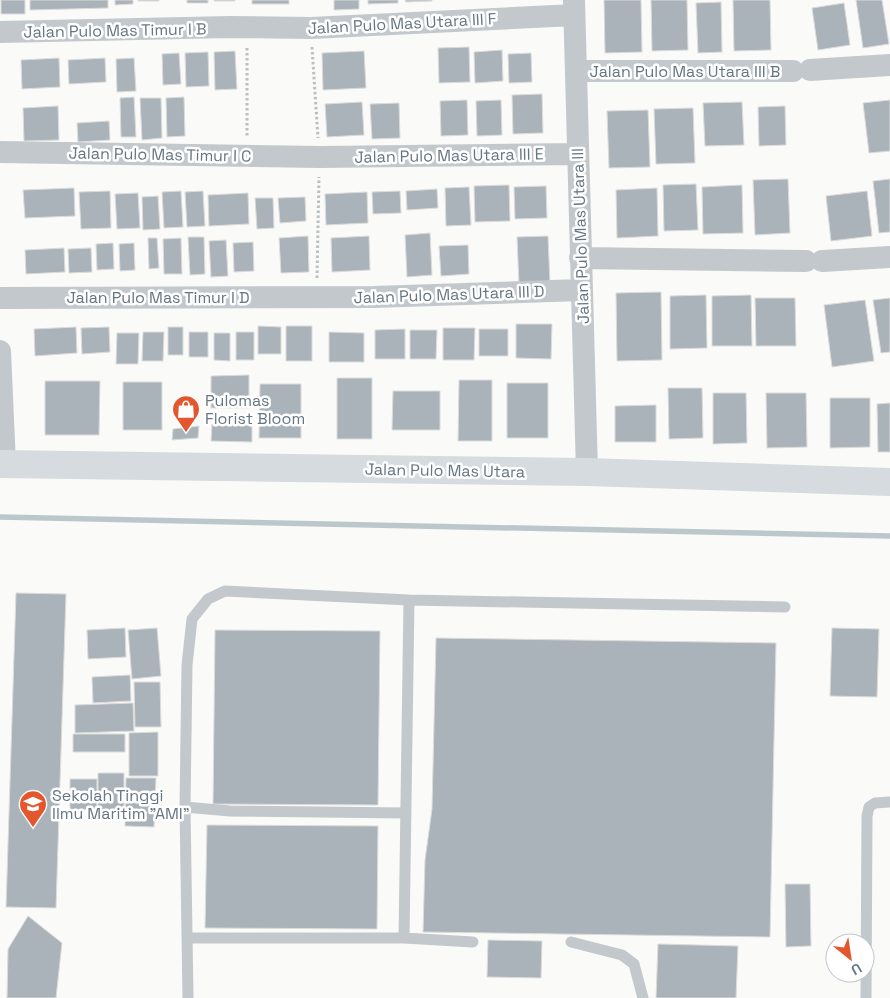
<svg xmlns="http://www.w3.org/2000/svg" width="890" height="998" font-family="'Space Grotesk',sans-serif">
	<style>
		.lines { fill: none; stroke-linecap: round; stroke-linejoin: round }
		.stream { stroke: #bbc7cb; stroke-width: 5.5 }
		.building { fill: #aab3b9; stroke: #dcdcda }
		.path { stroke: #bbbfc2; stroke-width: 3; stroke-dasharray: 2.5 2.5; stroke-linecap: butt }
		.lane { stroke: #c3c8cc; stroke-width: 11 }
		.street { stroke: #c3c8cc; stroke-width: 22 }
		.secondary { stroke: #d6dbdf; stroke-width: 28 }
		.labels { text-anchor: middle; stroke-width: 5; stroke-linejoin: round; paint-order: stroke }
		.street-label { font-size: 16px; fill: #657683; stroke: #fff }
		.poi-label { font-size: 16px; fill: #657683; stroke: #fff; text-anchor: start }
	</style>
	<rect width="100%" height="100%" fill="#fafaf8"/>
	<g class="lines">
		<path class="stream" d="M0,517L890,536"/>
	</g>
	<path class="building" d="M1,0H25V14H1Z
		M30,0H108V8L30,10Z
		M115,0H133V4L115,5Z
		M138,0H159V1H138Z
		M187,0H208V3H187Z
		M214,0H235V1H214Z
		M252,0H289V4H252Z
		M334,0H359V9L334,10Z
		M368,0H398V3L368,4Z
		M405,0H432V1L406,2Z
		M604,0H641L642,52L605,53Z
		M651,0H687L688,50L652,51Z
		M733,0H770L771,50L734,51Z
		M856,0H882L889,44L863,48Z
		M721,2L722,52L698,53L696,3Z
		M844,3L850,45L818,50L812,8Z
		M469,47L470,82L439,83L438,48Z
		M502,50L503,81L475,83L474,52Z
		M235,51L237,89L215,90L214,52Z
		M364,51L366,88L323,90L322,53Z
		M208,52L209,86L186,87L185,53Z
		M179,53L181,84L163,85L162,54Z
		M531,53L532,82L509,83L508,54Z
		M59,58L60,87L22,89L21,60Z
		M105,58L106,82L69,84L68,60Z
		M134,58L136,91L117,92L116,59Z
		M542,94L543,133L513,134L512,95Z
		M134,97L136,137H121L120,98Z
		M184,97L185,136L167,137L166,98Z
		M140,98H161L162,138L142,140Z
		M467,100L468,135L441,136L440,101Z
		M501,100L502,135L477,136L476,101Z
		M890,100V151L869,153L863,103Z
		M362,102L364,135L327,137L325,104Z
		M742,102L744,145L705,146L703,103Z
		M399,103L400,138L372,139L370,104Z
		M58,106L59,140L24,141L23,108Z
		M785,106L786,145L759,146L758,107Z
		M693,108L695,163L656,164L654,109Z
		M648,110L650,167L609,168L607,111Z
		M109,121L110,140L78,142L77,123Z
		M788,179L790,233L755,235L753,180Z
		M890,179V232L879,233L873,181Z
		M696,184L698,230L664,231L663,185Z
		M509,185L510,221L475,222L474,186Z
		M742,185L743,233L703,234L702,187Z
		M546,186L547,218L515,219L514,187Z
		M469,187L471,225L446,226L445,188Z
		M74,188L75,216L25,218L23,190Z
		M657,188L658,236L617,238L616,190Z
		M437,189L438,208L407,210L406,191Z
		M110,191L111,228L81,229L79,192Z
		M181,191L183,227L164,228L162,192Z
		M203,191L205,226L187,227L185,192Z
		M400,191L401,213L373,214L372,192Z
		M867,191L872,236L831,241L826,196Z
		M367,192L368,223L326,225L325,194Z
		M138,193L140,228L117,229L115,194Z
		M248,193L249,224L209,226L208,195Z
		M158,196L160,229L143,230L142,197Z
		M305,197L306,221L280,223L278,198Z
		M255,198H273L274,228L257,229Z
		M430,233L432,275L407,277L405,235Z
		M308,236L309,272L281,273L279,238Z
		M369,236L370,270L332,272L331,238Z
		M548,236L550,284L519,285L517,237Z
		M188,237H204L205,274L190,275Z
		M148,238H157L159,268L149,269Z
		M181,238L182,274H164L163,239Z
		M226,240L228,276L211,277L209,241Z
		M253,242L254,271L234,272L233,243Z
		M113,243L114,269L97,270L96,244Z
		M134,243L135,270L120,271L119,244Z
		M468,245L469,274L441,276L439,246Z
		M64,248L65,272L26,274L25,250Z
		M91,248L92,272L69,273L68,249Z
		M661,292L662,360L617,361L616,293Z
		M706,295L707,348L670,349V296Z
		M751,295L752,346H712V296Z
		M755,298H795L796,346H756Z
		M890,298V352L881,353L873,300Z
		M865,300L874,361L832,367L824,305Z
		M516,324H552L551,359L516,358Z
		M258,326L281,327V354H258Z
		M286,326H312V361H286Z
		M76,327L77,353L35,356L34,329Z
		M109,327L110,352L82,354L81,328Z
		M168,327H183V355H168Z
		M443,328H475L474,360H443Z
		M405,329V359H375V330Z
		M479,329H508V356H479Z
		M410,330H437L436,359H410Z
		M143,332H164L163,361H142Z
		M189,332H208V357H189Z
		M236,332H254V360H236Z
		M329,332L364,333V362H329Z
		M117,333H139L138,364H116Z
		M214,333H230V361L214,360Z
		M249,375V408H211V376Z
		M337,378H372V439H337Z
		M459,380H492V441H458Z
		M45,381H100L99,435H45Z
		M123,382H162V430H123Z
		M507,383H548V438H507Z
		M260,384H301V438H259Z
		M668,388H702L703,438L669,439Z
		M393,391H440V430H392Z
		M713,393H746L747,443L713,444Z
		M766,393H806L807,447L767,448Z
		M830,398H870V447L830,448Z
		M890,403V452H878L877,404Z
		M656,405V442H615V406Z
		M212,424L252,425V442L211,441Z
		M199,426L198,438L172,440L173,429Z
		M16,593L66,594L56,908L6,907Z
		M125,628L126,657L88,659L87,630Z
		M157,628L161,676L132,679L128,630Z
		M832,628L879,629L877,697L830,696Z
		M215,630L380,631L378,805L213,804Z
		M436,638L776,643L770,937L423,932L425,860L432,809Z
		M130,675L131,701L93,703L92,677Z
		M134,682H160L161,727H135Z
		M133,703L134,731L75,733V705Z
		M158,732V776H129V733Z
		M73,734H125V752H73Z
		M98,773H124V813H98Z
		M126,778H156L154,827L125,826Z
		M70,779H97V809L70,810Z
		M207,825L378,826L377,929L205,928Z
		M785,884H810L811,946L786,947Z
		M28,916L62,943L56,998H7L8,949Z
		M488,940L542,941L541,978L487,977Z
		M658,944L738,946L736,998H656Z"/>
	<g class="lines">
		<path class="path" d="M312,47L318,138
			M247,48V137
			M317,278L319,177"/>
		<path class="lane" d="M185,807L230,811L406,813
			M188,938H404L473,942
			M404,938L409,600
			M571,942L622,955L634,964L643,998
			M188,998L185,807L187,665L192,619L208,599L225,591L409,600L785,607
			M866,998L867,816L869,807L875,803L890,802"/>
		<path class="street" d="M574,1L587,472
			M0,32L230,27L311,28L574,15
			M810,70L890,65
			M577,71H793
			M0,152L320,157L577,154
			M580,258L806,261
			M822,261L890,257
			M0,298L374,297L581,290
			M0,351L5,464"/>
		<path class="secondary" d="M0,464L587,472L890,482"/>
	</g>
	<defs>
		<g id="shop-pin" transform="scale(1.4375)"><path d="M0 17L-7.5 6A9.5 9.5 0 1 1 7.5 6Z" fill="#e4572e" stroke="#fff"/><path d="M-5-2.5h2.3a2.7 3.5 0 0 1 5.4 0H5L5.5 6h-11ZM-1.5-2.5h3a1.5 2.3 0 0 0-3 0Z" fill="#fff"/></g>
		<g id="university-pin" transform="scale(1.4375)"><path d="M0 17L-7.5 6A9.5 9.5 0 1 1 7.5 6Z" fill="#e4572e" stroke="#fff"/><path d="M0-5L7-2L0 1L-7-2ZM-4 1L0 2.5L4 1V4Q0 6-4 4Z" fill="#fff"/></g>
	</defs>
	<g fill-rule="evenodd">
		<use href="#shop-pin" x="186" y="409"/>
		<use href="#university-pin" x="33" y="804"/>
	</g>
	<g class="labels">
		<g class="street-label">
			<text transform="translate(402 23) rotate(-3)" y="6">Jalan Pulo Mas Utara III F</text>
			<text transform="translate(115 30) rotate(-1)" y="6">Jalan Pulo Mas Timur I B</text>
			<text x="685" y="77">Jalan Pulo Mas Utara III B</text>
			<text transform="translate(160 154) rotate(1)" y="6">Jalan Pulo Mas Timur I C</text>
			<text transform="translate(449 155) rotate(-1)" y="6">Jalan Pulo Mas Utara III E</text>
			<text transform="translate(580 236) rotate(-92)" y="6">Jalan Pulo Mas Utara III</text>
			<text transform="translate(449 294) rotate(-2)" y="6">Jalan Pulo Mas Utara III D</text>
			<text x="158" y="303">Jalan Pulo Mas Timur I D</text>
			<text transform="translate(445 470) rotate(1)" y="6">Jalan Pulo Mas Utara</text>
		</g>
		<g class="poi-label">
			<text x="205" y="406">Pulomas<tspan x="205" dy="18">Florist Bloom</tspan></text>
			<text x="52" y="801">Sekolah Tinggi<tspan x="52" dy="18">Ilmu Maritim "AMI"</tspan></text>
		</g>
	</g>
	<g transform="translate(850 958) rotate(150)"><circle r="24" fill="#ffffff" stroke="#c1c8cd"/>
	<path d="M0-4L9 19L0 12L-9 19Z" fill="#e4572e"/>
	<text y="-8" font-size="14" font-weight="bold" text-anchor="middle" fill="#657683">U</text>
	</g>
</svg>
